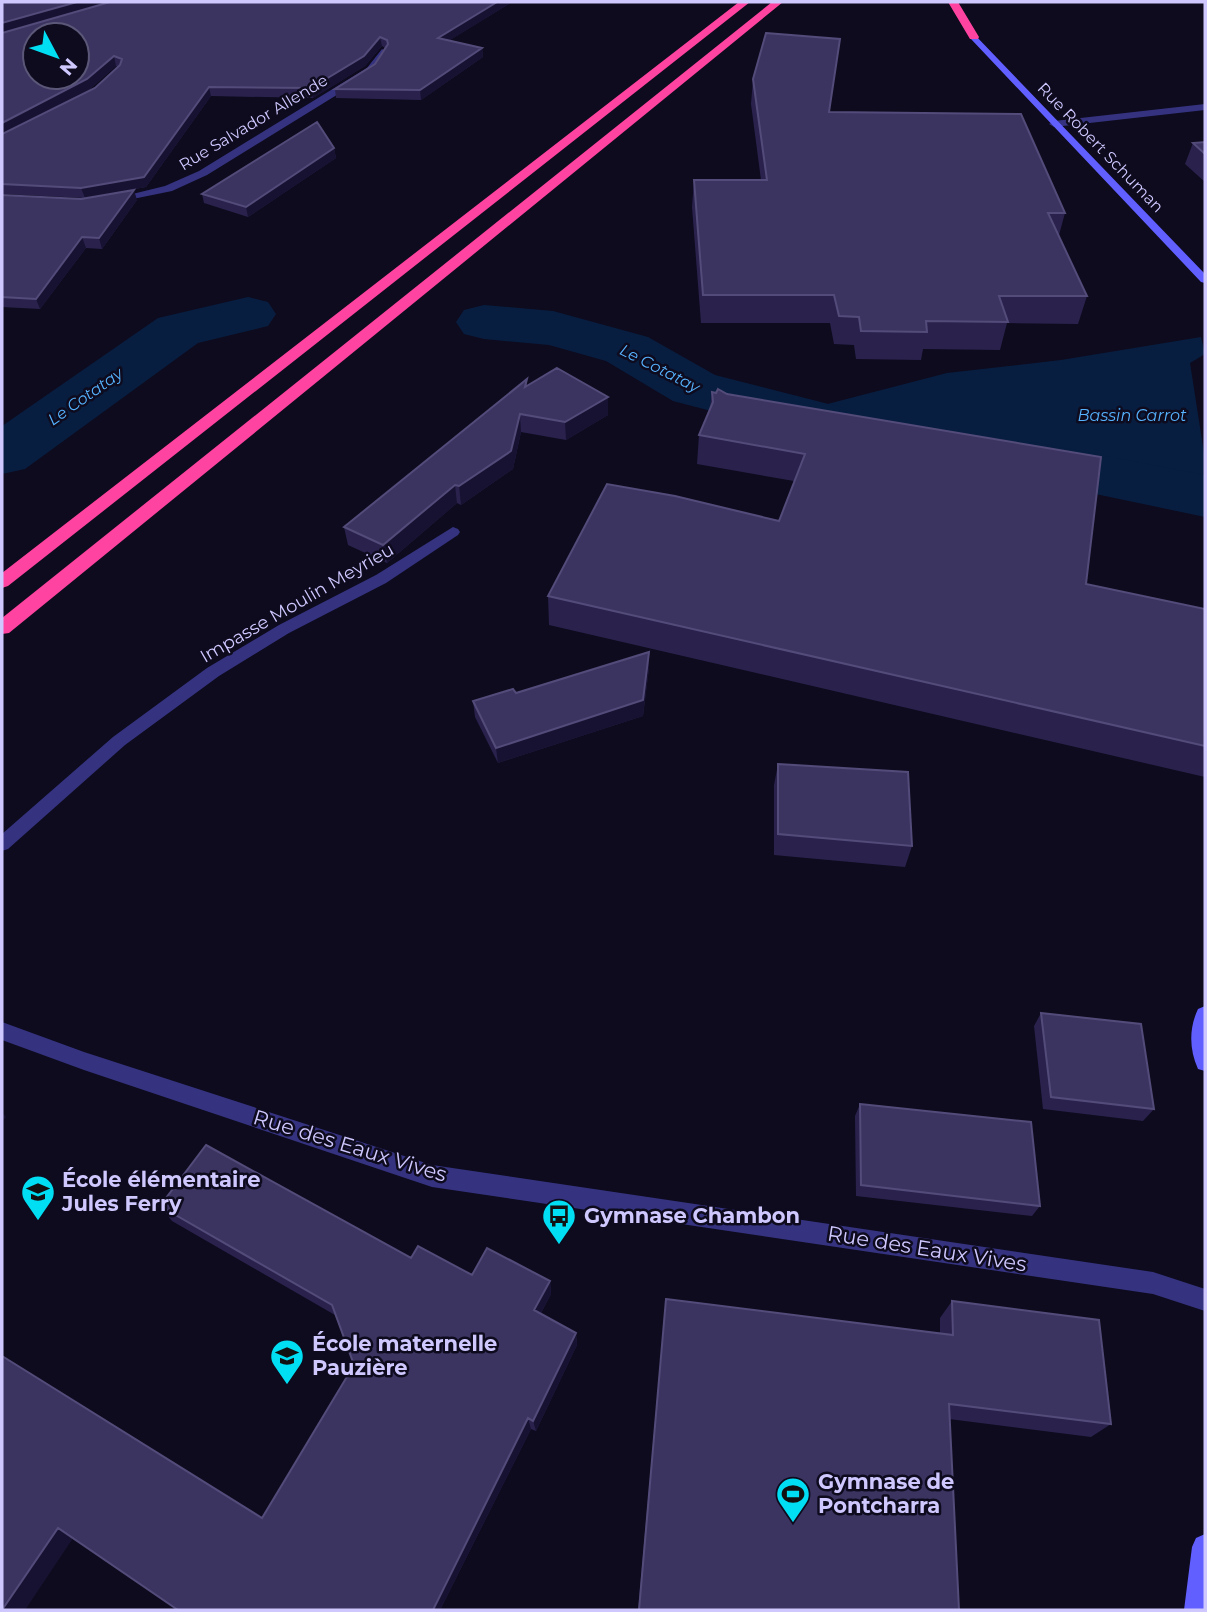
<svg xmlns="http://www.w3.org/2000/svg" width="1207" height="1612" font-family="Montserrat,sans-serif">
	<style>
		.water { fill: #081e40 }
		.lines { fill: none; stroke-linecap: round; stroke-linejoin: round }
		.river { fill: #081e40; fill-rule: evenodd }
		.street { fill: #353380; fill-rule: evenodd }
		.secondary { fill: #615fff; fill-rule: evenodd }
		.highway { fill: #ff43a0; fill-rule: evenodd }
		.wall { fill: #2a224d; fill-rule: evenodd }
		.shaded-wall { fill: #181232 }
		.building { fill: #3c3460; stroke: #534b79; stroke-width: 2; fill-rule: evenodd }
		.labels { text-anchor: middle; stroke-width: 5; stroke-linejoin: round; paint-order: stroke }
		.far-street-label { font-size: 16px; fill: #cec8ff; stroke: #0e0b1e }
		.far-water-label { font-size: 16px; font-style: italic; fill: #56b3ff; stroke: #0e0b1e }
		.street-label { font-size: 18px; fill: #cec8ff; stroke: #0e0b1e }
		.near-street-label { font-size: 21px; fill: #cec8ff; stroke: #0e0b1e }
		.near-poi-label { font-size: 21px; font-weight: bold; fill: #cec8ff; stroke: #0e0b1e; text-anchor: start }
	</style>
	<rect width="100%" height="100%" fill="#0e0b1e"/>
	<path class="water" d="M1201,337L1205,354L1190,363L1204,453L1203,495L789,414L947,373L1061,360Z"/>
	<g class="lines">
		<path class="river" d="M248,297L268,302L276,314L268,326L198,343L25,469L2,474V426L158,318Z
			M484,305L553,311L648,337L715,375L844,408L853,421L844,434L822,440L673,401L606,361L549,345L484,339L464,334L456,322L464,310Z
			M1033,442L1205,475V517L1010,476L1001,462L1010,448Z"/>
		<path class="street" d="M382,49L387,52L374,72L207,175L172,191L113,203L108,200L165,186L199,171L367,68Z
			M1205,104V110L1054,127L1049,124L1054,121Z
			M453,527L458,529L460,532L458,535L386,583L289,633L219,676L125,745L8,849L2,851V834L113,737L207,668L279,625L376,575Z
			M2,1022L84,1052L432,1165L1153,1272L1205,1289V1311L1153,1294L432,1187L84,1070L2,1040Z"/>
		<path class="secondary" d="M974,34L1205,274V283L1201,282L971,39L970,37Z
			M1205,1006V1071L1198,1069C1189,1049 1189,1028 1198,1009Z
			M1205,1534V1610H1184L1192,1547L1196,1538Z"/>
		<path class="highway" d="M739,2H750L8,586L2,588V573Z
			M772,2H783L9,633L2,634V618Z
			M948,2H958L979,37L978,39H970Z"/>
	</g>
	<path class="wall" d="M2,2H512L450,40L482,48L483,57L421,100L336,98L335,89L375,64L385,48L382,46L365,66L313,98L211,96L146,187L85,198L2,194ZM116,66L118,67L95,88L40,115L90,89Z
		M753,79L1065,213L1059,235L1087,296L1078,324L1007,323L1000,350L923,349L921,360L856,359L854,345L834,344L830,323H701L692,207L694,180H761L751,104Z
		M1205,142V182L1185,164L1193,143Z
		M334,148L336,158L248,217L204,203L202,194Z
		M2,195L81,199L137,200L102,249L86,248L40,309L2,307Z
		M527,379V386L608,415L566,440L521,432L513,469L461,505L457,503L387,563L348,545L344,527Z
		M712,392L1086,584L1205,609V777L549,625L548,596L779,521L794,481L697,464L699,435L710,407Z
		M649,652V668L643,716L498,763L475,717L473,701L516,693Z
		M778,764L912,846L905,867L774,855V785Z
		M1041,1013L1154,1109L1143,1121L1043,1109L1034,1026Z
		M860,1104L1040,1206L1032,1216L856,1196L855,1116Z
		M160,1206L411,1258L472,1275L550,1281L551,1294L541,1313L576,1333L577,1345L536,1431L531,1429L440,1610L73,1539L2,1356L262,1518L354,1365L335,1315L172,1221Z
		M666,1299L940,1333V1318L952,1301L1111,1424L1091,1437L949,1419L959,1610H638Z"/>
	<path class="shaded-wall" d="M77,2H112L2,33V23Z
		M497,2H512L439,47L438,38Z
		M380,37L382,46L365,66L313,98L311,88Z
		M482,48L483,57L421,100L420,90Z
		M114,56L116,66L90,89L2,135V123Z
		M209,87L211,96L146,187L85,198L81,188Z
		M334,148L336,158L248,217L246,207Z
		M134,190L137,200L102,249L99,238Z
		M82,237L86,248L40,309L36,299Z
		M608,397V415L566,440L565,422Z
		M520,414L521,432L513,469L461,505L459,486Z
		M455,485L457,503L387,563L383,545Z
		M649,652V668L643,716L498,763L496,748Z
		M2,1112L6,1117L2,1122Z
		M550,1281L551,1294L536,1322L534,1310Z
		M576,1333L577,1345L536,1431L533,1421Z
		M528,1418L531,1429L440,1610H433Z
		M58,1528L75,1535L25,1610H3Z"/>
	<path class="building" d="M2,2H77L2,23Z
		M110,2H497L438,38L482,48L420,90L335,89L375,64L388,44L387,40L380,37L364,56L311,88L209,87L144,177L81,188L2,184V134L95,88L120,65L122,59L114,56L87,79L2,123V33ZM35,35H77V77H35Z
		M766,33L840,39L829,112L1021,114L1065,213H1048L1087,296H999L1008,322L926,321L927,332L861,331L859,317L839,316L834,295H703L694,180H767L753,79Z
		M317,122L334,148L246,207L202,194Z
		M1205,142V154L1193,143Z
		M134,190L99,238L82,237L36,299L2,297V195L81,199Z
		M557,368L608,397L565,422L520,414L511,451L459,486L455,485L383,545L344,527L527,379L525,387Z
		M718,389L727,394L1101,457L1086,584L1205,609V746L548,596L607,484L675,496L779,521L805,454L699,435L713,402L712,392L716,393Z
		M649,652L643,700L496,748L473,701L513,689L516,693Z
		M778,764L908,772L912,846L778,834Z
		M1041,1013L1141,1024L1154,1109L1051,1097Z
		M860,1104L1031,1122L1040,1206L861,1185Z
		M206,1145L411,1258L418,1246L472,1275L487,1248L550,1281L534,1310L576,1333L533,1421L528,1418L433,1610H178L58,1528L2,1610V1356L262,1518L354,1365L332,1305L160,1206Z
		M666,1299L953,1335L952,1301L1099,1320L1111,1424L949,1404L959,1610H639Z"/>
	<defs>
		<g id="school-pin" transform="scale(1.75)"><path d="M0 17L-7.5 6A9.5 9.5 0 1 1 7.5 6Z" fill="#00def3" stroke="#0e0b1e"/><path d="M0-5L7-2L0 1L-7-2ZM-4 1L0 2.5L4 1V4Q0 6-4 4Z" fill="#111"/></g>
		<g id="bus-pin" transform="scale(1.75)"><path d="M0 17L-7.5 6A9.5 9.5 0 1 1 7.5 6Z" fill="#00def3" stroke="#0e0b1e"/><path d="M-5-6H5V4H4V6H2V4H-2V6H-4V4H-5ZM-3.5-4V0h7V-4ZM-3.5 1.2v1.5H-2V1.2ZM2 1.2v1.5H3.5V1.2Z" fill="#111"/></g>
		<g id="stadium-pin" transform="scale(1.75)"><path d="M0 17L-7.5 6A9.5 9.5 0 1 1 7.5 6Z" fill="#00def3" stroke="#0e0b1e"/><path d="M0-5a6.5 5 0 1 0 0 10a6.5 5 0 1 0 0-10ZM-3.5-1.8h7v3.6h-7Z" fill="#111"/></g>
	</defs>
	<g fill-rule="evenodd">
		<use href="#school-pin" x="38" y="1192"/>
		<use href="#bus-pin" x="559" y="1216"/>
		<use href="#school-pin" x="287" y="1356"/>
		<use href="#stadium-pin" x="793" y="1494"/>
	</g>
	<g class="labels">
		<g class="far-street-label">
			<text transform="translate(253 122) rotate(-31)" y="6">Rue Salvador Allende</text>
			<text transform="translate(1101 147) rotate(46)" y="6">Rue Robert Schuman</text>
		</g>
		<g class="far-water-label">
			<text transform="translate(660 368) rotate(27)" y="6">Le Cotatay</text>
			<text transform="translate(85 396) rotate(-35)" y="6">Le Cotatay</text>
			<text x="1132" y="421">Bassin Carrot</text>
		</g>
		<g class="street-label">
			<text transform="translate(297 603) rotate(-30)" y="6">Impasse Moulin Meyrieu</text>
		</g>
		<g class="near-street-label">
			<text transform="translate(350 1146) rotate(17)" y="7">Rue des Eaux Vives</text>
			<text transform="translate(927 1249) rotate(9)" y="7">Rue des Eaux Vives</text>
		</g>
		<g class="near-poi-label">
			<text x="62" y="1187">École élémentaire<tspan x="62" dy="24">Jules Ferry</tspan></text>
			<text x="584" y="1223">Gymnase Chambon</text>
			<text x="312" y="1351">École maternelle<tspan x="312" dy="24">Pauzière</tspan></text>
			<text x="818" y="1489">Gymnase de<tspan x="818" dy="24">Pontcharra</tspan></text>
		</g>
	</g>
	<rect width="1207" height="1612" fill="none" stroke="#cec8ff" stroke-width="7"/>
	<g transform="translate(56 56) rotate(131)"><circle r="33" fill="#0e0b1e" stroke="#5b5778" stroke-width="2"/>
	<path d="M0-5L12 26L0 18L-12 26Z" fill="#00def3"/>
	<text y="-10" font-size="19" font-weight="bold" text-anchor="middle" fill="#cec8ff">N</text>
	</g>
</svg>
